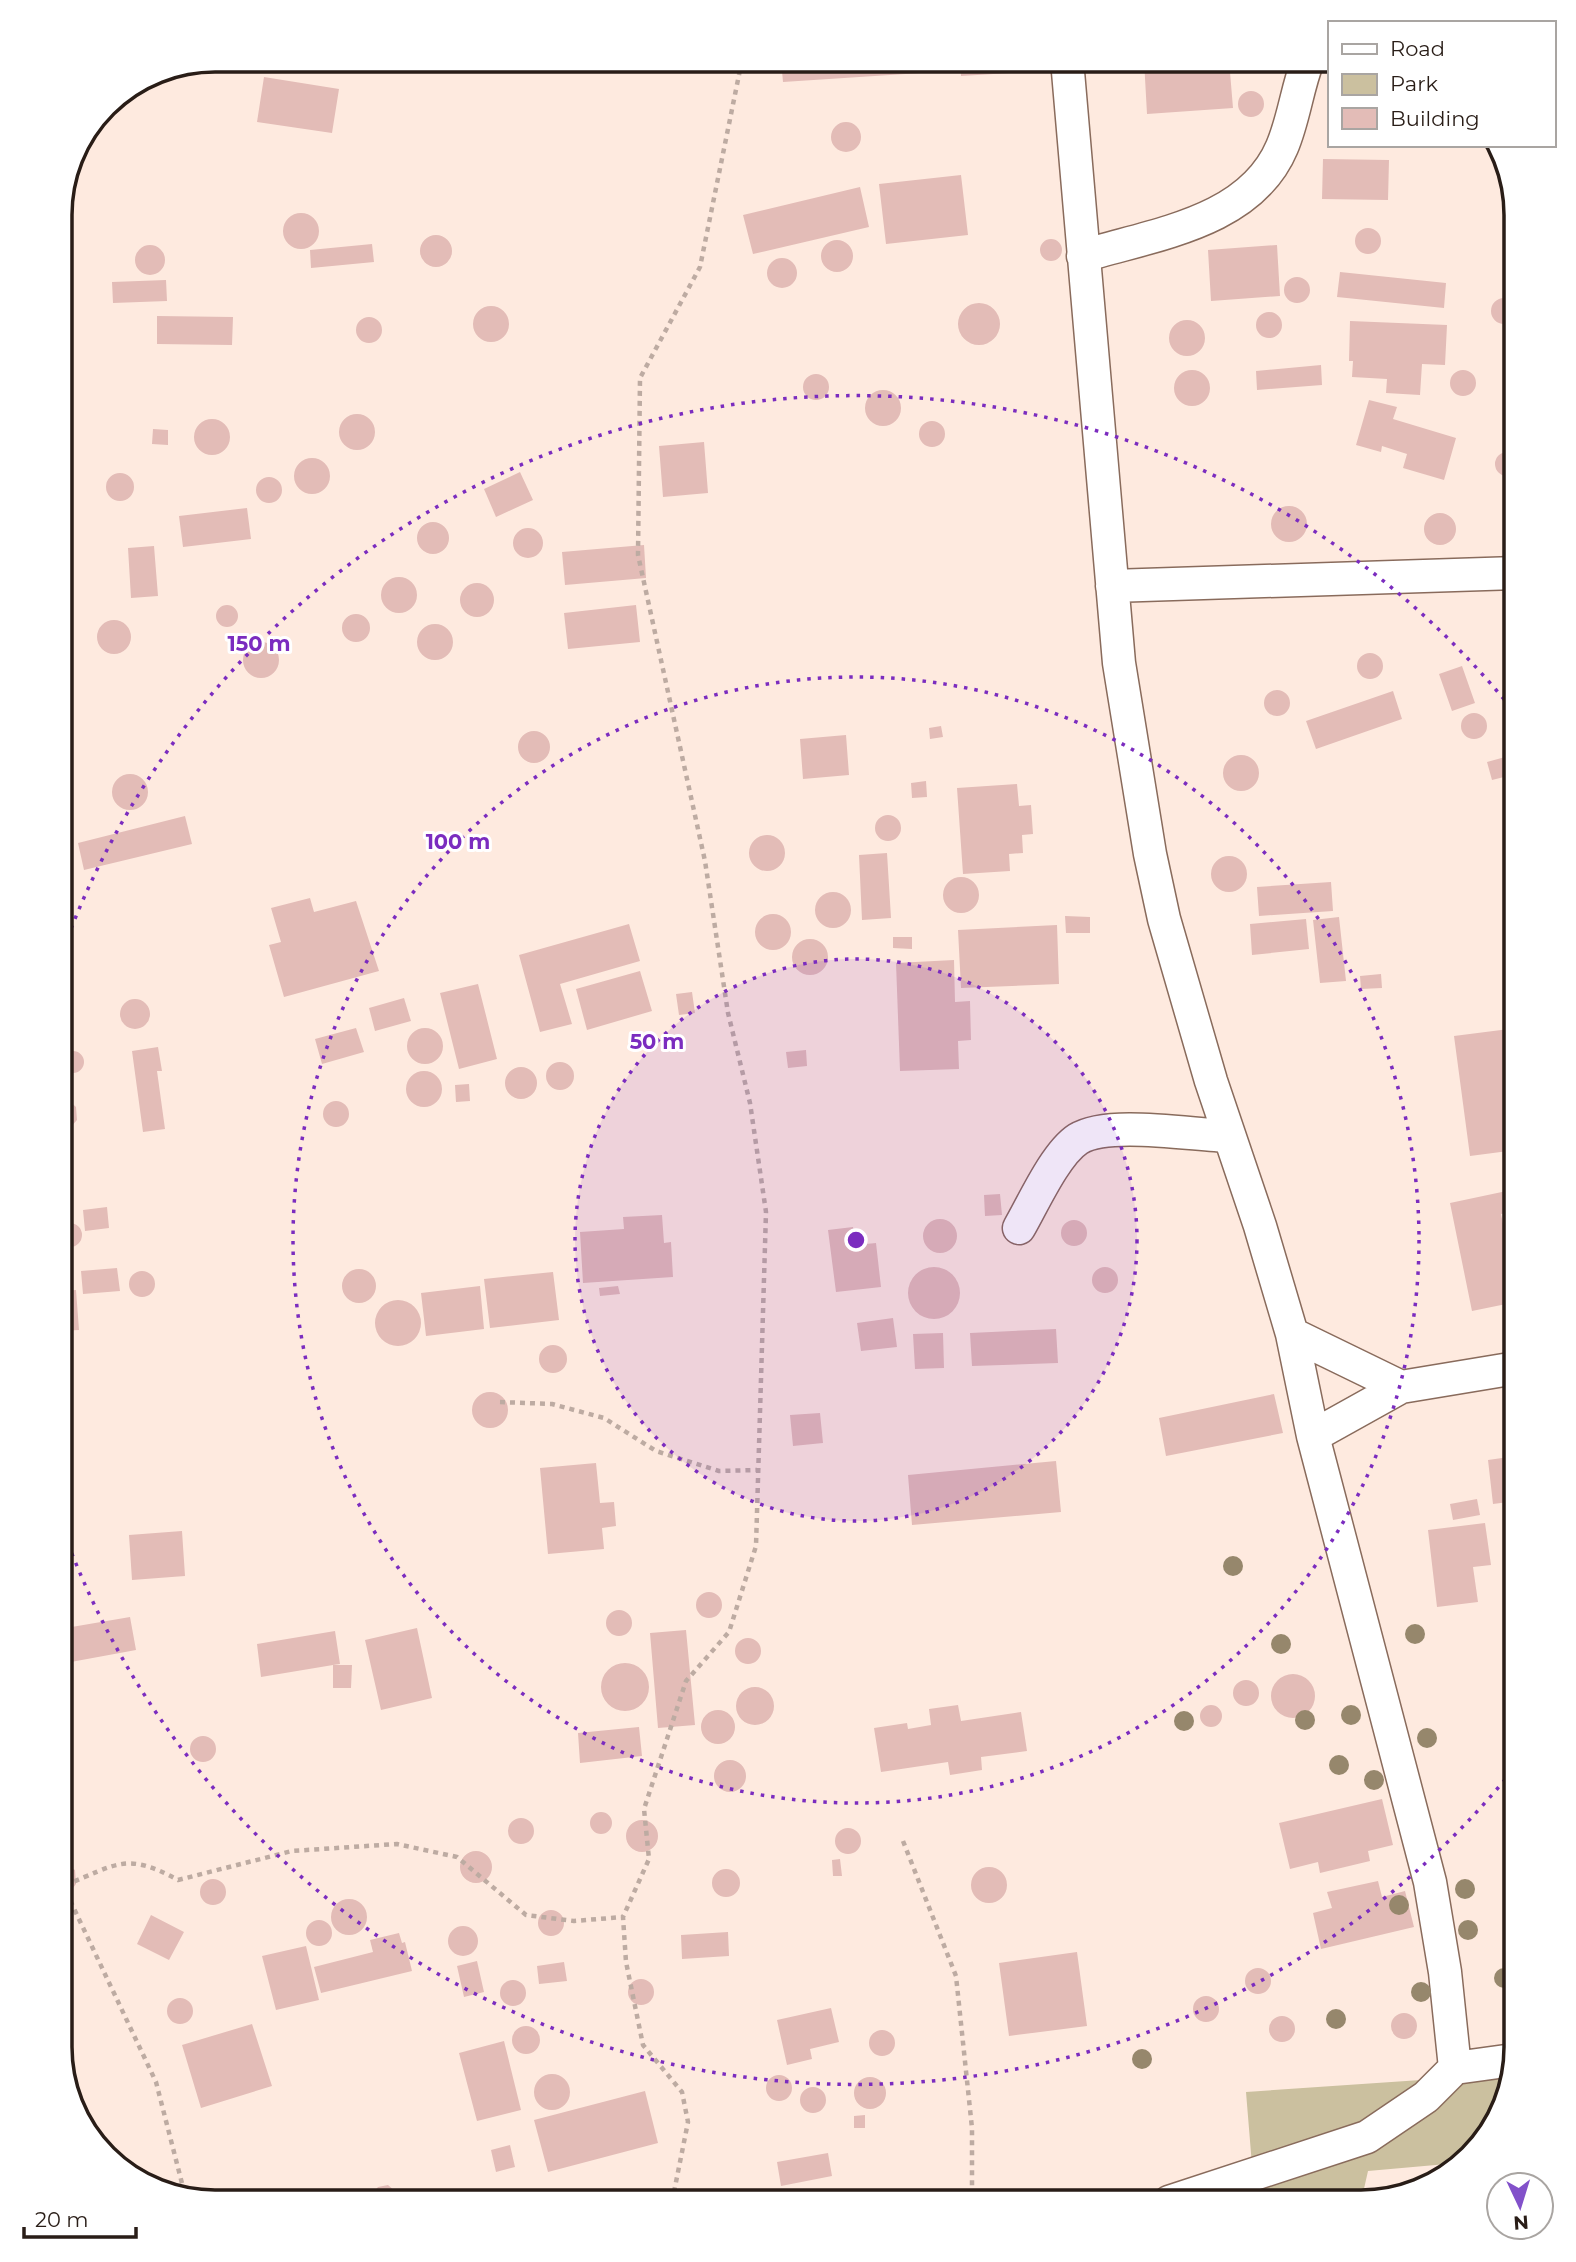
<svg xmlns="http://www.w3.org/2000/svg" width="1576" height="2262" font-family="Montserrat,sans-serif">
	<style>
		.green { fill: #cbc09f }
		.building { fill: #e3bcb7 }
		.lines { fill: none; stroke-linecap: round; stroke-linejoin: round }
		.street-casing { stroke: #896b5c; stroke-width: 35 }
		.path { stroke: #bdaba2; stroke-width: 4.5; stroke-dasharray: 5 5; stroke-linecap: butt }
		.street { stroke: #fff; stroke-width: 32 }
		.tree { fill: #96876c }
		.ring { fill: none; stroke: #7b2cbf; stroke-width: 3.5; stroke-dasharray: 3.5 7 }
		.rim { fill: none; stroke: #291d17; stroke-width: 3.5 }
		.centre { fill: #7b2cbf; stroke: #fff; stroke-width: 3.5 }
		.ring-label { font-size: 21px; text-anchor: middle; font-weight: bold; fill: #7b2cbf; stroke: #fff; stroke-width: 6; stroke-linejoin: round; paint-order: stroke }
	</style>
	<rect width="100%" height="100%" fill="#feeadf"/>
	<path class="green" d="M1509,2074L1495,2125L1458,2163L1368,2171L1361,2202H1255L1246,2092Z"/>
	<path class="building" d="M781,60H950L951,71L783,82Z
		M960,60H1039L1040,71L961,76Z
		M1144,60H1182L1183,63L1229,60L1233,108L1147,114Z
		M264,77L339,89L332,133L257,122Z
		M1238 104a13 13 0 1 1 26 0a13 13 0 1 1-26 0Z
		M831 137a15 15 0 1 1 30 0a15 15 0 1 1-30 0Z
		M1323,159L1389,160L1388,200L1322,199Z
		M961,175L968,235L886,244L879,184Z
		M860,187L869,227L753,254L743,215Z
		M283 231a18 18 0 1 1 36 0a18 18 0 1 1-36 0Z
		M1355 241a13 13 0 1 1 26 0a13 13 0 1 1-26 0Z
		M420 251a16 16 0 1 1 32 0a16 16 0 1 1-32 0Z
		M1040 250a11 11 0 1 1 22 0a11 11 0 1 1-22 0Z
		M821 256a16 16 0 1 1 32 0a16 16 0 1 1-32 0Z
		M372,244L374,262L311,268L310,250Z
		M1277,245L1280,296L1211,301L1208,250Z
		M135 260a15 15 0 1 1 30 0a15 15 0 1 1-30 0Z
		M767 273a15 15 0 1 1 30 0a15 15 0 1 1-30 0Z
		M1340,272L1446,283L1444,308L1337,297Z
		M1284 290a13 13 0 1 1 26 0a13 13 0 1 1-26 0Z
		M166,280L167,301L113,303L112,282Z
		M1491 311a13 13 0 1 1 26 0a13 13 0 1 1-26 0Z
		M958 324a21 21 0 1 1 42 0a21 21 0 1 1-42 0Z
		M473 324a18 18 0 1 1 36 0a18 18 0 1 1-36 0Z
		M1256 325a13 13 0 1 1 26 0a13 13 0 1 1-26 0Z
		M157,316L233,317L232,345L157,344Z
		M356 330a13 13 0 1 1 26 0a13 13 0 1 1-26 0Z
		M1169 338a18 18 0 1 1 36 0a18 18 0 1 1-36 0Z
		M1350,321L1447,325L1445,365L1422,364L1420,395L1386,393L1387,379L1352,377L1353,361H1349Z
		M1321,365L1322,385L1257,390L1256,371Z
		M1450 383a13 13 0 1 1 26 0a13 13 0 1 1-26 0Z
		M1174 388a18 18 0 1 1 36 0a18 18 0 1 1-36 0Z
		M803 387a13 13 0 1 1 26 0a13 13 0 1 1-26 0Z
		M865 408a18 18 0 1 1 36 0a18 18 0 1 1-36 0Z
		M1369,400L1397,407L1393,419L1456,438L1444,480L1403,468L1407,454L1382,446L1381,452L1356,445Z
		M339 432a18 18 0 1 1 36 0a18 18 0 1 1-36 0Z
		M194 437a18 18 0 1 1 36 0a18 18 0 1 1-36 0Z
		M919 434a13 13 0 1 1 26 0a13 13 0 1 1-26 0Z
		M153,429L168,430V445L152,444Z
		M704,442L708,493L663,497L659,446Z
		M1495 464a12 12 0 1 1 24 0a12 12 0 1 1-24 0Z
		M294 476a18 18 0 1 1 36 0a18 18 0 1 1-36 0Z
		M520,472L533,500L496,517L484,489Z
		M106 487a14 14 0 1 1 28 0a14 14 0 1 1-28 0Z
		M256 490a13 13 0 1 1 26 0a13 13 0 1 1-26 0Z
		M1271 524a18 18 0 1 1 36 0a18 18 0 1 1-36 0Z
		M247,508L251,539L183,547L179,516Z
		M1424 529a16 16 0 1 1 32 0a16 16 0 1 1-32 0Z
		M417 538a16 16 0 1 1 32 0a16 16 0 1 1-32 0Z
		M513 543a15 15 0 1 1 30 0a15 15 0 1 1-30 0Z
		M644,545L646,578L565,585L562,552Z
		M154,546L158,596L131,598L128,548Z
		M71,555L73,587L60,588V556Z
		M381 595a18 18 0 1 1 36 0a18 18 0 1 1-36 0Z
		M460 600a17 17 0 1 1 34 0a17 17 0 1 1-34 0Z
		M216 616a11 11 0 1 1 22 0a11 11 0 1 1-22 0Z
		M636,605L640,642L568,649L564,613Z
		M342 628a14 14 0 1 1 28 0a14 14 0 1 1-28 0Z
		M97 637a17 17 0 1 1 34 0a17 17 0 1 1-34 0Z
		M417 642a18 18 0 1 1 36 0a18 18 0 1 1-36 0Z
		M60,634L68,641L72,650L68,659L60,665Z
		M243 660a18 18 0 1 1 36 0a18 18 0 1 1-36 0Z
		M1357 666a13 13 0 1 1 26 0a13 13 0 1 1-26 0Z
		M1462,666L1475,703L1452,711L1439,674Z
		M1264 703a13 13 0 1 1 26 0a13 13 0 1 1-26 0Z
		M1393,691L1402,719L1316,749L1306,721Z
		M1461 726a13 13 0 1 1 26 0a13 13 0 1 1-26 0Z
		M941,726L943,737L930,739L929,728Z
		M518 747a16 16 0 1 1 32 0a16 16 0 1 1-32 0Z
		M846,735L849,775L803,779L800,739Z
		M1516,754V774L1492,780L1487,762Z
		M1223 773a18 18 0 1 1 36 0a18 18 0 1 1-36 0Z
		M112 792a18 18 0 1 1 36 0a18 18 0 1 1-36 0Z
		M926,781L927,797L912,798L911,783Z
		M1017,784L1019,806L1031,805L1033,834L1022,835L1023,853L1009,854L1010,871L963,874L957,788Z
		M875 828a13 13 0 1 1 26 0a13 13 0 1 1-26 0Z
		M185,816L192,844L84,870L78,843Z
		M749 853a18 18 0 1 1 36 0a18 18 0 1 1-36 0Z
		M887,853L891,918L862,920L859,855Z
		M1211 874a18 18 0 1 1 36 0a18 18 0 1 1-36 0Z
		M943 895a18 18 0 1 1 36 0a18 18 0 1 1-36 0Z
		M1331,882L1333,911L1259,916L1257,887Z
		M815 910a18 18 0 1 1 36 0a18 18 0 1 1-36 0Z
		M310,898L314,912L356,901L379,971L284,997L269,945L281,942L271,908Z
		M755 932a18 18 0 1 1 36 0a18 18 0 1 1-36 0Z
		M1065,916L1090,917V933H1066Z
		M1339,917L1346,981L1320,983L1313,920Z
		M1306,919L1309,949L1252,955L1250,924Z
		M629,924L640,961L560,984L572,1024L540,1032L519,955Z
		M1057,925L1059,984L961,988L958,930Z
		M893,937H912V949L893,948Z
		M792 957a18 18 0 1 1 36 0a18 18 0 1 1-36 0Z
		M954,960L955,1002L970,1001L971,1040L958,1041L959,1069L900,1071L896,963Z
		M640,971L652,1011L587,1030L576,989Z
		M1381,974L1382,988L1361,989L1360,976Z
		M478,984L497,1059L459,1069L440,993Z
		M692,992L695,1013L679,1015L676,994Z
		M404,998L411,1021L375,1031L369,1008Z
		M120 1014a15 15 0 1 1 30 0a15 15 0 1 1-30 0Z
		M356,1028L364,1052L322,1064L315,1039Z
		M407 1046a18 18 0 1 1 36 0a18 18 0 1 1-36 0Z
		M1509,1029L1516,1089V1150L1470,1156L1454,1036Z
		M158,1047L162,1071H157L165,1129L143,1132L132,1051Z
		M806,1050L807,1066L788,1068L786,1052Z
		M62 1062a11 11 0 1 1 22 0a11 11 0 1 1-22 0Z
		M546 1076a14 14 0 1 1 28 0a14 14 0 1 1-28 0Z
		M505 1083a16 16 0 1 1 32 0a16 16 0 1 1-32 0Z
		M406 1089a18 18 0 1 1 36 0a18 18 0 1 1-36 0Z
		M469,1084L470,1101L456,1102L455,1085Z
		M67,1099L76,1107L77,1120L69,1129L60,1130V1100Z
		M323 1114a13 13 0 1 1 26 0a13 13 0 1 1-26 0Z
		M1516,1189V1211L1501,1214L1516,1287V1302L1472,1311L1450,1203Z
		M1000,1194L1002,1215L985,1216L984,1195Z
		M107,1207L109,1228L85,1231L83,1210Z
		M662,1215L664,1243L671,1242L673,1277L583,1283L580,1232L624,1229L623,1217Z
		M923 1236a17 17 0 1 1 34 0a17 17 0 1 1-34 0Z
		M1061 1233a13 13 0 1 1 26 0a13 13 0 1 1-26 0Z
		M58 1235a12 12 0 1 1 24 0a12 12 0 1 1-24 0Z
		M853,1227L856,1245L876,1243L881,1287L836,1292L828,1230Z
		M1092 1280a13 13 0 1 1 26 0a13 13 0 1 1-26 0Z
		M908 1293a26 26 0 1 1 52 0a26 26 0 1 1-52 0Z
		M117,1268L120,1291L83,1294L81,1271Z
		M342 1286a17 17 0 1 1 34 0a17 17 0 1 1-34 0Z
		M129 1284a13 13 0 1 1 26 0a13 13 0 1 1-26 0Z
		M553,1272L559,1320L490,1328L484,1279Z
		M480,1286L484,1329L426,1336L421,1293Z
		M618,1286L620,1294L600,1296L599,1288Z
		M76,1290L79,1330L60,1331V1291Z
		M375 1323a23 23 0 1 1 46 0a23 23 0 1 1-46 0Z
		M893,1318L897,1347L861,1351L857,1323Z
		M1056,1329L1058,1363L972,1366L970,1333Z
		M943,1333L944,1368L915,1369L913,1334Z
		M539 1359a14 14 0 1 1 28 0a14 14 0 1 1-28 0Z
		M472 1410a18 18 0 1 1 36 0a18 18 0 1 1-36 0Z
		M1274,1394L1283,1433L1166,1456L1159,1418Z
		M820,1413L823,1443L793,1446L790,1415Z
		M1516,1456V1501L1493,1504L1488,1460Z
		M1056,1461L1061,1512L912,1525L908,1475Z
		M596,1463L600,1503L614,1502L616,1526L602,1528L604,1549L548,1554L540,1468Z
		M1477,1499L1480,1515L1453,1520L1450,1504Z
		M1485,1523L1491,1565L1473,1567L1478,1602L1437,1607L1428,1530Z
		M182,1531L185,1576L132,1580L129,1535Z
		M696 1605a13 13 0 1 1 26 0a13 13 0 1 1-26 0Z
		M606 1623a13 13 0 1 1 26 0a13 13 0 1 1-26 0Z
		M130,1617L136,1650L60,1664V1629Z
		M417,1628L432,1698L381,1710L365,1640Z
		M686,1630L695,1725L658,1728L650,1633Z
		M335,1631L340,1664L333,1665H352L351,1688H333V1665L261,1677L257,1644Z
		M735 1651a13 13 0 1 1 26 0a13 13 0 1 1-26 0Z
		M601 1687a24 24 0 1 1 48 0a24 24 0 1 1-48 0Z
		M1271 1696a22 22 0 1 1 44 0a22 22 0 1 1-44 0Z
		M1233 1693a13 13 0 1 1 26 0a13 13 0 1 1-26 0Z
		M736 1706a19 19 0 1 1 38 0a19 19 0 1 1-38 0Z
		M1200 1716a11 11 0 1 1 22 0a11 11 0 1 1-22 0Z
		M958,1705L961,1721L1021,1712L1027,1751L981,1757L982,1770L950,1775L948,1762L881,1772L874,1728L907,1723L908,1729L931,1725L929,1709Z
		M701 1727a17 17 0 1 1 34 0a17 17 0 1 1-34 0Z
		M639,1727L642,1756L580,1763L578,1733Z
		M190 1749a13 13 0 1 1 26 0a13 13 0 1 1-26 0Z
		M714 1776a16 16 0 1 1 32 0a16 16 0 1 1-32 0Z
		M1382,1799L1393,1845L1368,1851L1370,1861L1320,1873L1318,1862L1290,1869L1279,1823Z
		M590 1823a11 11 0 1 1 22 0a11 11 0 1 1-22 0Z
		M508 1831a13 13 0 1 1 26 0a13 13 0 1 1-26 0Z
		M626 1836a16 16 0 1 1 32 0a16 16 0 1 1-32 0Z
		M835 1841a13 13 0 1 1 26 0a13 13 0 1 1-26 0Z
		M460 1867a16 16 0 1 1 32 0a16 16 0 1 1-32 0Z
		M840,1859L842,1876H833L832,1860Z
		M60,1861L75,1870L76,1884L67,1896H60Z
		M971 1885a18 18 0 1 1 36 0a18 18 0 1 1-36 0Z
		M712 1883a14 14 0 1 1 28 0a14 14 0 1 1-28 0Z
		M200 1892a13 13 0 1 1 26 0a13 13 0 1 1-26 0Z
		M1378,1881L1382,1897L1405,1891L1414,1927L1321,1949L1313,1913L1332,1908L1327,1892Z
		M331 1917a18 18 0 1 1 36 0a18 18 0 1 1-36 0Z
		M538 1923a13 13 0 1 1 26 0a13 13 0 1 1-26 0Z
		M151,1915L184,1932L169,1960L137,1944Z
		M306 1933a13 13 0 1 1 26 0a13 13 0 1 1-26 0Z
		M448 1941a15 15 0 1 1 30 0a15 15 0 1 1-30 0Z
		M728,1932L729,1956L682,1959L681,1935Z
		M399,1933L402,1943L405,1942L412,1971L321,1993L314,1967L373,1952L370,1940Z
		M306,1946L319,2000L276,2010L262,1956Z
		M1077,1952L1087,2026L1009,2036L999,1963Z
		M477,1961L484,1992L464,1997L457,1966Z
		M564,1962L567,1981L539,1984L537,1966Z
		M1245 1981a13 13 0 1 1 26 0a13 13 0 1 1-26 0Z
		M628 1992a13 13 0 1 1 26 0a13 13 0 1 1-26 0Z
		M500 1993a13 13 0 1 1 26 0a13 13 0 1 1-26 0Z
		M1193 2009a13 13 0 1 1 26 0a13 13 0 1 1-26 0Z
		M167 2011a13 13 0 1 1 26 0a13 13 0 1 1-26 0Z
		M831,2008L839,2042L810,2049L812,2059L787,2065L777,2020Z
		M1391 2026a13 13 0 1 1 26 0a13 13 0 1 1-26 0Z
		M1269 2029a13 13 0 1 1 26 0a13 13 0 1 1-26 0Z
		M252,2024L272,2086L201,2108L182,2045Z
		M512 2040a14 14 0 1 1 28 0a14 14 0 1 1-28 0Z
		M869 2043a13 13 0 1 1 26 0a13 13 0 1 1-26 0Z
		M504,2041L521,2110L477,2121L459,2053Z
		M534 2092a18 18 0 1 1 36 0a18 18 0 1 1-36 0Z
		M766 2088a13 13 0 1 1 26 0a13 13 0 1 1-26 0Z
		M854 2093a16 16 0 1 1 32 0a16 16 0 1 1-32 0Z
		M800 2100a13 13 0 1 1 26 0a13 13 0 1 1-26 0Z
		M645,2091L658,2143L548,2172L534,2120Z
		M865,2115V2128H854V2116Z
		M510,2145L515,2167L496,2172L491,2150Z
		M828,2153L832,2176L781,2186L777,2162Z
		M388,2185L396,2192L397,2202H372L371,2195L378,2187Z"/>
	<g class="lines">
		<g class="street-casing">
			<path id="street" d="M1067,60L1119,663L1150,854L1164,919L1211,1081L1260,1226L1292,1334L1313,1436L1430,1882L1445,1972L1455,2068
				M1083,256C1154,234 1250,223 1282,147C1294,119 1297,88 1308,60
				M1112,586L1516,573
				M1019,1228C1033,1204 1055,1154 1078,1139C1108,1120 1192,1135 1228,1136
				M1292,1334L1401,1387
				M1313,1436L1401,1387L1516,1368
				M1169,2202L1367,2137L1426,2097L1455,2068L1513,2060"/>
		</g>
		<path class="path" d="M500,1402L552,1404L604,1418L656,1451L719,1471L757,1470
			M903,1841L956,1976L972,2128V2202
			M60,1862L69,1898L156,2082L185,2195
			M65,1885C117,1865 125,1851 178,1880L292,1851L397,1844L457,1857L526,1915L574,1921L623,1917
			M672,2202L688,2122L682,2092L643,2045L626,1962L623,1917L649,1859L644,1809L686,1681L729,1632L756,1546L766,1212L750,1103L728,1013L705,861L638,555L640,378L700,267L742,60"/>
		<use href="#street" class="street"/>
	</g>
	<g class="tree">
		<circle cx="1233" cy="1566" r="10"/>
		<circle cx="1415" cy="1634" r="10"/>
		<circle cx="1281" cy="1644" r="10"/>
		<circle cx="1351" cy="1715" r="10"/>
		<circle cx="1305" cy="1720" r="10"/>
		<circle cx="1184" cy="1721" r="10"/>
		<circle cx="1427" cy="1738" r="10"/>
		<circle cx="1339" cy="1765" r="10"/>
		<circle cx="1374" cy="1780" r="10"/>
		<circle cx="1465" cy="1889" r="10"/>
		<circle cx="1399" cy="1905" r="10"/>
		<circle cx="1468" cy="1930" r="10"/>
		<circle cx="1504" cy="1978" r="10"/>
		<circle cx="1421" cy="1992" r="10"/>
		<circle cx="1336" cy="2019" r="10"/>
		<circle cx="1142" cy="2059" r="10"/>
	</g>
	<circle cx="856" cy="1240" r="281" fill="#7b2cbf" fill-opacity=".12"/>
	<g class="ring">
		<circle cx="856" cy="1240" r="281"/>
		<circle cx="856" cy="1240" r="563"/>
		<path d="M1512 1771A844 844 0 0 1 60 1522M60 958A844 844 0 0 1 1512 709"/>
	</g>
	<path d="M0 0H1576V2262H0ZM215 72H1361A143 143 0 0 1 1504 215V2047A143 143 0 0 1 1361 2190H215A143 143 0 0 1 72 2047V215A143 143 0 0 1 215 72Z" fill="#fff" fill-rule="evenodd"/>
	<path class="rim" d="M215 72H1361A143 143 0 0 1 1504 215V2047A143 143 0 0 1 1361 2190H215A143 143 0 0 1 72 2047V215A143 143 0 0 1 215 72Z"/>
	<circle cx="856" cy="1240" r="10" class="centre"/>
	<g class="ring-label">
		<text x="259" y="651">150 m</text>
		<text x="458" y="849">100 m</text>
		<text x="657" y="1049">50 m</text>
	</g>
	<rect x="1328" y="21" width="228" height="126" fill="#ffffff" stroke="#a9a5a2" stroke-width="2"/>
	<rect x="1342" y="44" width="35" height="10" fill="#ffffff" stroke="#a9a5a2" stroke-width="2"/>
	<text x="1390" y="56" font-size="21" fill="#291d17">Road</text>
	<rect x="1342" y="74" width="35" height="21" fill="#cbc09f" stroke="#a9a5a2" stroke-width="2"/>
	<text x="1390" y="91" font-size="21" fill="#291d17">Park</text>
	<rect x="1342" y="108" width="35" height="21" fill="#e3bcb7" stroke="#a9a5a2" stroke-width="2"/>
	<text x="1390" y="126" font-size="21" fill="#291d17">Building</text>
	<g transform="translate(1520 2206) rotate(176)"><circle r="33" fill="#ffffff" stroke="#a9a5a2" stroke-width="2"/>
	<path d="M0-5L12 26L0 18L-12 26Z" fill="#8251ca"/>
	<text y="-10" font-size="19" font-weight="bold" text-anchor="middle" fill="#291d17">N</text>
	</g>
	<path d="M24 2227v10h112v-10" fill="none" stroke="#291d17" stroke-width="3.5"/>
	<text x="35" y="2227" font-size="21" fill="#291d17" stroke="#ffffff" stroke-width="5" paint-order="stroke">20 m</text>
</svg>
